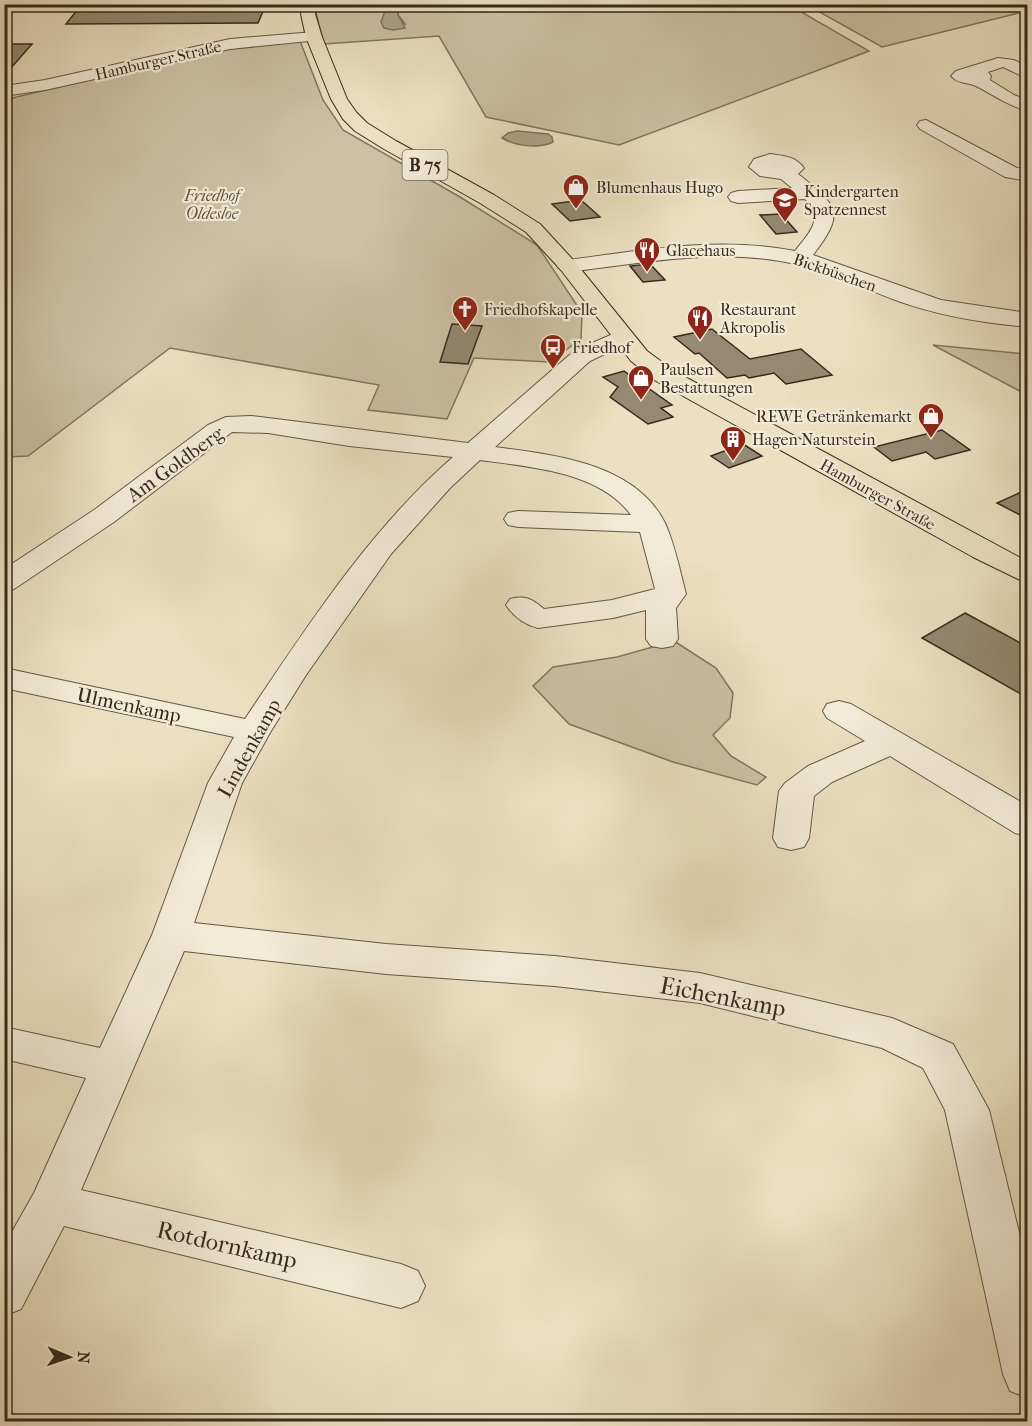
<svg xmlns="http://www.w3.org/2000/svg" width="1032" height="1426" font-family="'IM FELL French Canon',serif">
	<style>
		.green { fill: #ccc1a5; stroke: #807661; stroke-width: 1.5 }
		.water { fill: #ada289; stroke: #7d725e; stroke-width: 1.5 }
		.building { fill: #948972; stroke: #352a1d; stroke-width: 1.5 }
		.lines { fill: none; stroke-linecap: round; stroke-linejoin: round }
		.minor-casing { stroke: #625846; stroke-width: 2 }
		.major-casing { stroke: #352a1d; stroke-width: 2 }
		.minor { fill: #f2ebd7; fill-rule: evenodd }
		.major { fill: #ebe0c1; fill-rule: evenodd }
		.labels { text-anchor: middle; stroke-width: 4.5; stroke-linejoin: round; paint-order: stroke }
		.far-street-label { font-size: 16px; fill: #352a1d; stroke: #f2ebd7 }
		.far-poi-label { font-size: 16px; fill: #352a1d; stroke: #f2ebd7; text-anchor: start }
		.far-park-label { font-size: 16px; font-style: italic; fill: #5b503f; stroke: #f2ebd7 }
		.shield { fill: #f2ebd7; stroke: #6e6455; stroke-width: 1.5 }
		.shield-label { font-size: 18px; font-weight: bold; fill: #352a1d }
		.street-label { font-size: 20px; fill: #352a1d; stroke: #f2ebd7 }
		.near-street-label { font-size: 24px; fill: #352a1d; stroke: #f2ebd7 }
	</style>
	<rect width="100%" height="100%" fill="#ebe0c1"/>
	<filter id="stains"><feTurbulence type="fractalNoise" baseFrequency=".00333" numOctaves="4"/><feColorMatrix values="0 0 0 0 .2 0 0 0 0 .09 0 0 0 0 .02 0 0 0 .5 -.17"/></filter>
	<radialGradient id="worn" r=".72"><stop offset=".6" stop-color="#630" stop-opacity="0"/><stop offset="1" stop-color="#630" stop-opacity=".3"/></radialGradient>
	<path class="green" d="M1027,4V11L882,47L807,5Z
		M319,5H393L386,8L406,25L398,15V11L410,7V5H798L796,9L869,51L619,145L486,117L439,36L324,44L316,13Z
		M300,41L323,100L343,130L460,197L537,245L582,313L581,339L549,362L474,358L447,419L368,410L379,385L170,348L28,456L5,457L4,100L163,62L233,48Z
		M933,345L1027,354V395Z
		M674,641L716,668L733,693L730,718L713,735L731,756L766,777L757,785L673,762L569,724L533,686L553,667L617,657Z"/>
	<path class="water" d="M393,4L412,5L398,11V15L405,28L393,30L384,28L381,22L386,8Z
		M517,131L548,134L552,137L553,142C539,149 515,146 502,138L508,133Z"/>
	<path class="building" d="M82,4H266L258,23L66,24Z
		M4,44H32L4,76Z
		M581,200L600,217L570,221L552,204Z
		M781,214L797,232L776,234L760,215Z
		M650,264L665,280L643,282L630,266Z
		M452,324L482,326L468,364L440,362Z
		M712,329L750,359L801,349L832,375L786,384L774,373L749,378L745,375L727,378L699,353L695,354L674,337Z
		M624,371L672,405L661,408L673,417L648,424L610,397L618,387L603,377Z
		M942,430L970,450L935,459L926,452L892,461L874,447Z
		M743,444L762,456L729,468L711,456Z
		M1028,489V519L997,503Z
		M965,613L1028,647V698L922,638Z"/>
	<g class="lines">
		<g class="minor-casing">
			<path id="minor" d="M314,32L319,34L322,37L319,40L230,49L45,90L4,96V86L45,80L230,39Z
				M998,58L1014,60L1028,67V79L1003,67L988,72L991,76L990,80L1014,95L1028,100V111C1008,106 994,95 976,86C968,82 958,84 951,76L956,71Z
				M926,120L1017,168L1028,169V181L1005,177L920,129L917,125L920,121Z
				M770,154C784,156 795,156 804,168L798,174C838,206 846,212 813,255L941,300L1028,313V327C983,323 940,316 898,301C864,289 831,271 795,264C720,247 643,263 568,272L561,270L557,266L561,262L568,260C644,250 719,236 795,251C809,233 825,219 805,199L738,203L731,201L728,197L731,193L738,191L792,188L781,179L760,176L749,167L754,159ZM770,166H771L783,167Z
				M622,330L630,332L634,337L630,342L590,361L495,447C555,455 635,463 665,523C675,545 680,571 686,594L676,608L678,639L673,646L662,648L651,646L646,639V610L613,618L538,628C525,625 514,617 506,605L510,599C526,595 532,599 544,609L612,600L655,589L640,532L518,527L508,525L504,519L508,513L518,511L631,515C599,471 529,467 480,460L450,488L391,554L306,675L271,731L242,783L194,923L386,944L555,956L700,973L892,1018L953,1044L989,1110L1028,1269V1398L1010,1391L1003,1374L945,1110L923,1068L882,1048L700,1003L555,986L386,974L184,951L81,1190L401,1264L418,1271L425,1286L418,1301L401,1308L64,1226L21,1309L4,1316V1246L34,1193L86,1078L4,1059V1027L100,1048L152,935L208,783L234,737L4,688V668L245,719C306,628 370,529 453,457L349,446L268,433L232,432L114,522L14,589L4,592V569L94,510L208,425L226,417L251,416L468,443L574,351Z
				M839,701L851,704L1028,806V836L1015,833L890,756L832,782L814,796L809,838L804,847L791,850L778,847L773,838L779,791L785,783L808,766L865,741L827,718L823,711L827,704Z"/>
		</g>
		<g class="major-casing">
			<path id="major" d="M303,4H317L315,14L322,37L347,99L356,112L367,123L396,141L494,195L540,224L575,262L647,351L674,371L1028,562V582L1018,579L973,557L656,381L631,361L561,270L526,232L480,203L384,149L355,131L343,119L331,99L306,37L301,14Z"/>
		</g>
		<use href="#minor" class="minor"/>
		<use href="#major" class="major"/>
	</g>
	<defs>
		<g id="shop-pin" transform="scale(1.35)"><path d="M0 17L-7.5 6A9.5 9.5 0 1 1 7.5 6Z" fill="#8f2418" stroke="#f2ebd7"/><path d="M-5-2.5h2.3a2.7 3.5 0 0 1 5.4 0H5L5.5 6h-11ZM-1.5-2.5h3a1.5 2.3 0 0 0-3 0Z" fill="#fff"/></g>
		<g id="school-pin" transform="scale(1.35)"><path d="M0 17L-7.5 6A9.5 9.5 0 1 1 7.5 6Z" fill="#8f2418" stroke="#f2ebd7"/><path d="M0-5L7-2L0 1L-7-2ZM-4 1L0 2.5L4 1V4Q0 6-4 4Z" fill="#fff"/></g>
		<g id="restaurant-pin" transform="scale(1.35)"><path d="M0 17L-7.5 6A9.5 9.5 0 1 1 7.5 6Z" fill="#8f2418" stroke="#f2ebd7"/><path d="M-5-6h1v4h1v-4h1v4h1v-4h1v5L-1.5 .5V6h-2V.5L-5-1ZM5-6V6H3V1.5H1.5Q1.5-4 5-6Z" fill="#fff"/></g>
		<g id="church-pin" transform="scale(1.35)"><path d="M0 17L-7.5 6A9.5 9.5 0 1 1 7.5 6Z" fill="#8f2418" stroke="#f2ebd7"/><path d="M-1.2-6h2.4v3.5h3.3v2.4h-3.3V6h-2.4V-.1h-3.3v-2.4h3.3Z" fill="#fff"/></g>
		<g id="bus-pin" transform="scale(1.35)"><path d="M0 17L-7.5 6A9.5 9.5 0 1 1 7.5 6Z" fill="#8f2418" stroke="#f2ebd7"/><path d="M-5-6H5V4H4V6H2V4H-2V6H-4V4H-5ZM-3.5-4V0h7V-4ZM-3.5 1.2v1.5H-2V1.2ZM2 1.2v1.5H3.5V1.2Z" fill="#fff"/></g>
		<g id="building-pin" transform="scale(1.35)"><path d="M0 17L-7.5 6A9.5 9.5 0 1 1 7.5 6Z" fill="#8f2418" stroke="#f2ebd7"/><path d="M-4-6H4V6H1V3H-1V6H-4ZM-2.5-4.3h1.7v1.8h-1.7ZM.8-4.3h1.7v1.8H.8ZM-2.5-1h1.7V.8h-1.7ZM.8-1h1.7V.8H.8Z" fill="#fff"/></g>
	</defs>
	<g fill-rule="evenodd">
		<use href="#shop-pin" x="576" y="187"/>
		<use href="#school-pin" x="785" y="200"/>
		<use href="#restaurant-pin" x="647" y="250"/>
		<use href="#church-pin" x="465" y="309"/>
		<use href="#restaurant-pin" x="700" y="318"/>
		<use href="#bus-pin" x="553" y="347"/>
		<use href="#shop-pin" x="641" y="378"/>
		<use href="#shop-pin" x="931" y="416"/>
		<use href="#building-pin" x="733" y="439"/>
	</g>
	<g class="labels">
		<g class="far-street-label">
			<text transform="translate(158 60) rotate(-13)" y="6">Hamburger Straße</text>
			<text transform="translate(835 272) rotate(19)" y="6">Bickbüschen</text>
			<text transform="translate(878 494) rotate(29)" y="6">Hamburger Straße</text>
		</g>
		<g class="far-poi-label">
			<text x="596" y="193">Blumenhaus Hugo</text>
			<text x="804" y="197">Kindergarten<tspan x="804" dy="18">Spatzennest</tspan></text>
			<text x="666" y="256">Glacehaus</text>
			<text x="484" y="315">Friedhofskapelle</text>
			<text x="720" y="315">Restaurant<tspan x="720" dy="18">Akropolis</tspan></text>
			<text x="572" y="353">Friedhof</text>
			<text x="660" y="375">Paulsen<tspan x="660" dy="18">Bestattungen</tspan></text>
			<text x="912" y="422" text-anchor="end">REWE Getränkemarkt</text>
			<text x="752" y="445">Hagen Naturstein</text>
		</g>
		<g class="far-park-label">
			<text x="212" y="201">Friedhof<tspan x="212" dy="18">Oldesloe</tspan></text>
		</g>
		<rect class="shield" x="402.5" y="150" width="45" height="30" rx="4.5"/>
		<g class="shield-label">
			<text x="425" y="171">B 75</text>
		</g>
		<g class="street-label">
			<text transform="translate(175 464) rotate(-36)" y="7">Am Goldberg</text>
			<text transform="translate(129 705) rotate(12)" y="7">Ulmenkamp</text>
			<text transform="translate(249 748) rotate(-61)" y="7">Lindenkamp</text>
		</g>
		<g class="near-street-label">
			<text transform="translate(723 997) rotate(11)" y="8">Eichenkamp</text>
			<text transform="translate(227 1245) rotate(13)" y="8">Rotdornkamp</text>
		</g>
	</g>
	<rect width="1032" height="1426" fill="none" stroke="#ebe0c1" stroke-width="24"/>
	<rect x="6" y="6" width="1020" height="1414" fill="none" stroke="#352a1d" stroke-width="3"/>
	<rect x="12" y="12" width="1008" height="1402" fill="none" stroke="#352a1d" stroke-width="1.5"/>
	<g transform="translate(69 1357) rotate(92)" stroke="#f2ebd7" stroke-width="4.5" paint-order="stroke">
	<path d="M0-4.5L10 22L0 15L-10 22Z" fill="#352a1d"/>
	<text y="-9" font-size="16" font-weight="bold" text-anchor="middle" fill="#352a1d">N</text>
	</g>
	<rect width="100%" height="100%" filter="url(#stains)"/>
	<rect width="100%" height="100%" fill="url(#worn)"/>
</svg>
